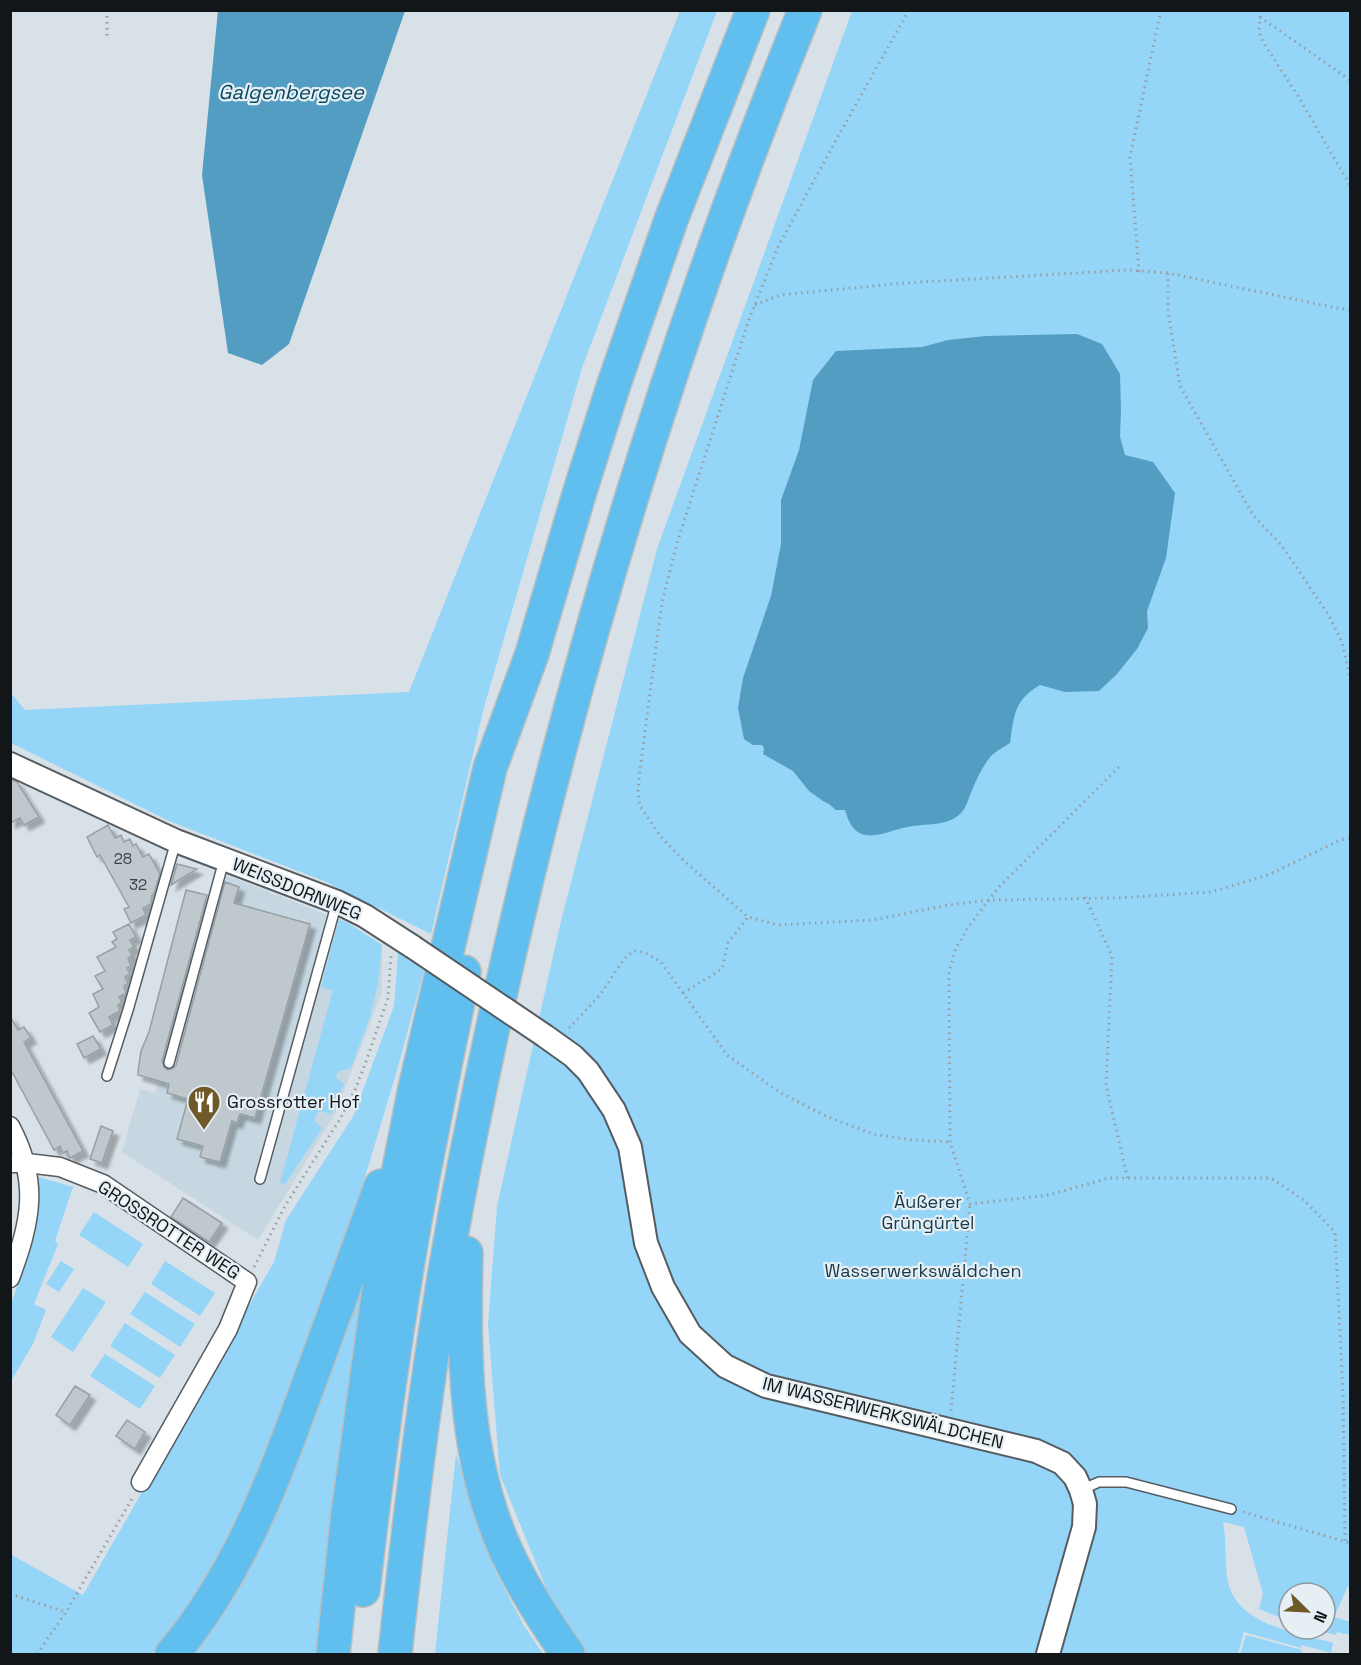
<svg xmlns="http://www.w3.org/2000/svg" width="1361" height="1665" font-family="'Space Grotesk',sans-serif">
	<style>
		.built { fill: #c6d7e1 }
		.green { fill: #94d5f8 }
		.water { fill: #539dc3 }
		.building { fill: #bec8cd; stroke: #97a0a5; stroke-width: 1.5; filter: url(#shadow) }
		.lines { fill: none; stroke-linecap: round; stroke-linejoin: round }
		.service-casing { stroke: #555d62; stroke-width: 12 }
		.minor-casing { stroke: #555d62; stroke-width: 21 }
		.tertiary-casing { stroke: #555d62; stroke-width: 26 }
		.motorway-casing { stroke: #bdbebe; stroke-width: 36 }
		.path { stroke: #979ea2; stroke-width: 3; stroke-dasharray: 1.5 4.5; stroke-linecap: butt }
		.service { stroke: #fff; stroke-width: 9 }
		.minor { stroke: #fff; stroke-width: 18 }
		.tertiary { stroke: #fff; stroke-width: 22 }
		.motorway { stroke: #60bfee; stroke-width: 33 }
		.tertiary-bridge-casing { stroke: #555d62; stroke-width: 26; stroke-linecap: butt }
		.tertiary-bridge { stroke: #fff; stroke-width: 22 }
		.labels { text-anchor: middle; stroke-width: 4.5; stroke-linejoin: round; paint-order: stroke }
		.number-label { font-size: 15px; fill: #3e4245 }
		.street-label { font-size: 18px; fill: #131618; stroke: #e5eff4 }
		.poi-label { font-size: 18px; fill: #131618; stroke: #e5eff4; text-anchor: start }
		.park-label { font-size: 18px; fill: #17394a; stroke: #e5eff4 }
		.water-label { font-size: 20px; font-style: italic; fill: #064761; stroke: #e5eff4 }
	</style>
	<defs>
		<filter id="shadow"><feDropShadow dx="5.5" dy="5.5" stdDeviation="1.5" flood-color="#0004"/></filter>
	</defs>
	<rect width="100%" height="100%" fill="#d8e1e7"/>
	<path class="built" d="M216,871L348,923L382,945V992L335,1114L258,1240L122,1152L140,1089L155,1093Z"/>
	<path class="green" d="M680,11H717L582,368L483,711L431,934L324,881L169,821L11,743V693L25,710L409,692Z
		M852,11H1350V1586H1348L1334,1617L1350,1622V1635L1337,1632L1336,1635L1314,1629H1325V1593H1289V1621L1259,1609L1263,1594L1244,1527L1223,1522C1227,1542 1224,1562 1228,1582C1237,1625 1298,1633 1333,1643L1331,1653L1302,1645L1301,1648L1244,1632L1238,1654H587L553,1605L500,1475L488,1325L497,1206L560,925L657,549Z
		M339,919L348,923L382,945L378,983L370,1017L351,1068L339,1071L336,1075L337,1079L344,1084L331,1114L320,1111L316,1115L315,1122L322,1128L285,1184L280,1183L333,990L321,987Z
		M398,952L424,970L398,1067L350,1227L244,1508L209,1578L177,1625L152,1654H11L10,1554L83,1595L274,1262L286,1220L354,1115L394,1006Z
		M35,1176L73,1187L55,1241L58,1244L34,1304L46,1310L33,1344L11,1381V1302L14,1296L36,1224Z
		M94,1212L143,1244L128,1267L79,1235Z
		M61,1261L74,1269L59,1292L46,1284Z
		M165,1261L215,1293L200,1316L151,1284Z
		M368,1280L322,1654H186L360,1282Z
		M83,1288L106,1302L73,1352L51,1337Z
		M145,1292L195,1324L180,1347L130,1314Z
		M125,1323L175,1355L160,1378L110,1346Z
		M105,1354L155,1386L140,1409L90,1376Z
		M456,1454L497,1574L523,1624L543,1654H435Z
		M1246,1635L1302,1650L1301,1654H1240Z"/>
	<path class="water" d="M218,10L405,11L289,344L262,365L228,353L202,175Z
		M1077,334L1102,344L1120,374L1121,410L1120,437L1125,455L1153,462L1175,493L1166,558L1147,611L1148,628L1137,649L1117,674L1099,691L1065,692L1040,685C1014,700 1014,715 1010,743C1004,747 996,751 991,756C984,764 977,778 973,788C969,796 967,807 961,813C947,827 926,823 908,827C881,832 856,850 845,810H836L829,804L823,801L809,791L793,771L763,754L764,748L762,745H753L744,739L738,708L743,678L771,596L781,544V500L799,450L813,380L836,351L922,347L948,340L986,336Z"/>
	<path class="building" d="M10,779L17,782L39,817L24,825L20,818L10,823Z
		M108,825L115,838L121,835L124,842L130,839L133,846L136,844L143,857L149,854L160,874L154,894L152,895L151,904L143,908L146,915L131,923L124,909L129,907L100,855L97,857L87,837Z
		M177,864L197,869L171,885Z
		M225,882L239,887L234,903L310,924L255,1118L240,1114L237,1123L232,1121L220,1162L200,1157L203,1146L177,1139L188,1099L167,1093L169,1084L138,1075V1072L141,1051L149,1032L186,890L207,895L162,1061L164,1067L168,1070L173,1068L176,1065Z
		M129,924L136,937L130,940L134,947L129,950L132,956L128,958L131,966L127,968L130,974L125,977L128,984L124,986L126,993L119,997L122,1002L118,1005L120,1011L109,1017L113,1025L100,1032L89,1013L99,1007L93,994L103,989L95,976L105,971L97,957L116,947L112,942L117,939L113,932Z
		M10,1016L18,1030L24,1027L31,1038L24,1042L83,1151L70,1158L67,1151L63,1153L60,1146L54,1150L10,1068Z
		M93,1036L101,1049L84,1058L77,1044Z
		M101,1126L113,1131L102,1163L90,1159Z
		M183,1198L222,1223L209,1242L171,1217Z
		M75,1386L90,1395L70,1425L56,1415Z
		M127,1420L145,1432L135,1449L116,1436Z"/>
	<g class="lines">
		<g class="service-casing">
			<path id="service" d="M169,1063L224,860
				M107,1076L128,1010L176,841
				M260,1179L337,902
				M1081,1490L1099,1482H1126L1231,1509"/>
		</g>
		<g class="minor-casing">
			<path id="minor" d="M10,1126C40,1182 31,1221 10,1278
				M10,1163H27L60,1167L103,1184L247,1282L228,1329L141,1482"/>
		</g>
		<g class="tertiary-casing">
			<path id="tertiary" d="M10,764L176,841L337,902L365,916L413,947
				M545,1036L573,1056L588,1071L614,1110L630,1147L646,1243L663,1287L690,1334L725,1366L766,1386L1036,1451L1062,1463L1075,1477L1081,1490L1085,1504L1084,1527L1048,1654"/>
		</g>
		<g class="motorway-casing">
			<path id="motorway" d="M466,1253C464,1354 463,1458 507,1553C524,1589 545,1622 568,1654
				M363,1590C379,1452 397,1314 423,1177C436,1109 450,1040 464,972
				M172,1654C239,1575 274,1479 309,1383C333,1317 357,1251 381,1186
				M333,1654L348,1513L379,1290L397,1179L415,1088L490,768L532,654L580,491L614,384L671,220L753,10
				M395,1654C413,1485 434,1315 468,1147C545,759 656,378 805,10"/>
		</g>
		<path class="path" d="M107,10V37
			M909,10L836,140L778,247L748,322L677,543L662,602L640,769L638,790L640,806L661,837L683,860L748,917L778,925L873,920L948,905L989,900L1116,898L1211,892L1268,875L1340,840L1350,838
			M1261,10L1259,31L1263,42L1298,96L1350,185
			M1260,17L1350,80
			M1139,272L1130,157L1161,10
			M755,305L780,295L904,283L1128,270L1168,273
			M1350,310L1332,307L1168,273V311L1180,386L1253,515L1282,546L1328,614L1342,642L1350,677
			M1119,767L999,887L969,926L956,948L949,972L950,1142L970,1204L1049,1195L1109,1178H1271L1305,1201L1335,1232L1343,1394L1345,1541
			M1085,897L1112,956L1106,1085L1128,1180
			M683,993L722,969L728,943L748,917
			M569,1028L600,995L624,959L633,951L644,952L661,962L727,1055L779,1092L828,1117L873,1134L912,1140L950,1142
			M254,1267L285,1206L340,1119L355,1090L367,1059L388,998L391,955
			M951,1411L970,1204
			M1243,1512L1350,1543
			M10,1594L66,1612
			M37,1654L66,1612L133,1497"/>
		<use href="#service" class="service"/>
		<use href="#minor" class="minor"/>
		<use href="#tertiary" class="tertiary"/>
		<use href="#motorway" class="motorway"/>
		<g class="tertiary-bridge-casing">
			<path id="tertiary-bridge" d="M413,947L545,1036"/>
		</g>
		<use href="#tertiary-bridge" class="tertiary-bridge"/>
	</g>
	<defs>
		<g id="restaurant-pin" transform="scale(1.725)"><path d="M0 17L-7.5 6A9.5 9.5 0 1 1 7.5 6Z" fill="#705929" stroke="#e5eff4"/><path d="M-5-6h1v4h1v-4h1v4h1v-4h1v5L-1.5 .5V6h-2V.5L-5-1ZM5-6V6H3V1.5H1.5Q1.5-4 5-6Z" fill="#fff"/></g>
	</defs>
	<g fill-rule="evenodd">
		<use href="#restaurant-pin" x="204" y="1102"/>
	</g>
	<g class="labels">
		<g class="number-label">
			<text x="123" y="864">28</text>
			<text x="138" y="890">32</text>
		</g>
		<g class="street-label">
			<text transform="translate(297 889) rotate(22)" y="6">WEISSDORNWEG</text>
			<text transform="translate(169 1230) rotate(33)" y="6">GROSSROTTER WEG</text>
			<text transform="translate(883 1413) rotate(14)" y="6">IM WASSERWERKSWÄLDCHEN</text>
		</g>
		<g class="poi-label">
			<text x="227" y="1108">Grossrotter Hof</text>
		</g>
		<g class="park-label">
			<text x="928" y="1208">Äußerer<tspan x="928" dy="21">Grüngürtel</tspan></text>
			<text x="923" y="1277">Wasserwerkswäldchen</text>
		</g>
		<g class="water-label">
			<text x="291" y="99">Galgenbergsee</text>
		</g>
	</g>
	<rect width="1361" height="1665" fill="none" stroke="#131618" stroke-width="24"/>
	<g transform="translate(1307 1611) rotate(114)"><circle r="28" fill="#e5eff4" stroke="#91989c" stroke-width="1.5"/>
	<path d="M0-4.5L10 22L0 15L-10 22Z" fill="#705929"/>
	<text y="-9" font-size="16" font-weight="bold" text-anchor="middle" fill="#131618">N</text>
	</g>
</svg>
